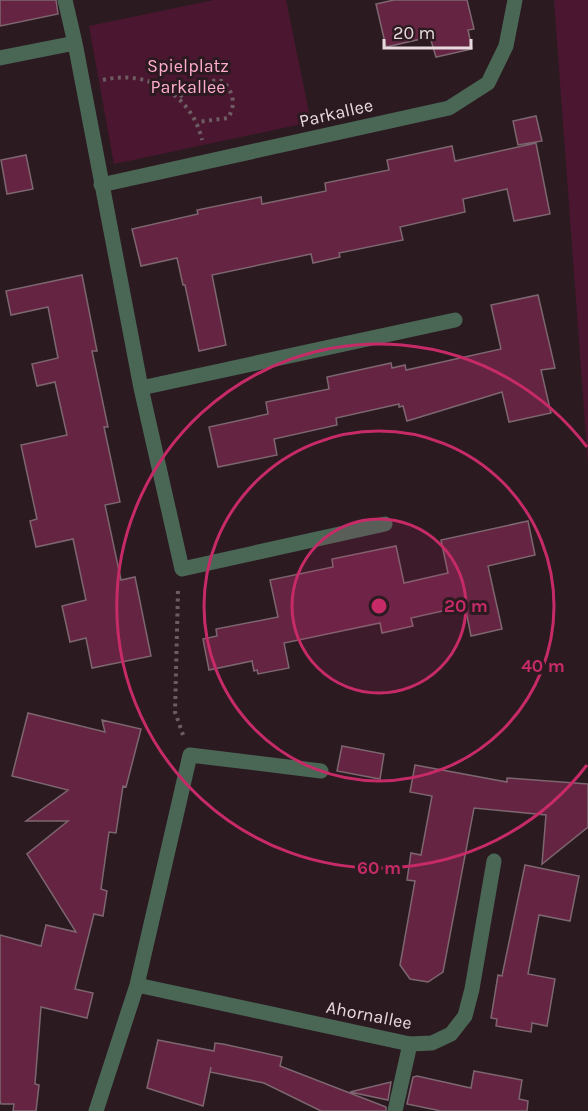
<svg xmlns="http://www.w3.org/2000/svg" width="588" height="1111" font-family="Karla,sans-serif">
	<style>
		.green { fill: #4b1730 }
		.building { fill: #642442; stroke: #7d666f; stroke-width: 1.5 }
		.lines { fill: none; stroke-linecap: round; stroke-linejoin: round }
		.path { stroke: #6d5d62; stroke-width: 4; stroke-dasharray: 3 4.5; stroke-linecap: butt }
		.service { stroke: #4a6756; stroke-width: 15 }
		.minor { stroke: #4a6756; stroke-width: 15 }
		.ring { fill: none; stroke: #c62b68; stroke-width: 3 }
		.labels { text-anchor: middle; stroke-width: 6; stroke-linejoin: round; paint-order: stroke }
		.park-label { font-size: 18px; fill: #feadcd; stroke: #2c1a21 }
		.street-label { font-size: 18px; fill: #e7dade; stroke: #2c1a21 }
		.centre { fill: #c62b68; stroke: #2c1a21; stroke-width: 3 }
		.ring-label { font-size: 18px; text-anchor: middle; font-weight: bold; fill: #c62b68; stroke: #2c1a21; stroke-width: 6; stroke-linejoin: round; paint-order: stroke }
	</style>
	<rect width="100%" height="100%" fill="#2c1a21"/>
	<path class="green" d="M214,0H286L311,122L114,164L89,26Z
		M554,0H588V464Z"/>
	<path class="building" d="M0,0H56L58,14L0,26Z
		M394,0H467L474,29L468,30L472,49L436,57L430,37L386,47L376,4Z
		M536,116L542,141L518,145L513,121Z
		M536,143L550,214L514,221L507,189L463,199L465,212L400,227L403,240L339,253L340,257L313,263L311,254L212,275L226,345L199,351L185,285H183L177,258L141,266L132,229L198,214L197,210L261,197L262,204L326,191L325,183L389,170L387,160L452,146L455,161Z
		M26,155L33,189L7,194L1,160Z
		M82,275L97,351H92L108,427H104L120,502L105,505L121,580L135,577L151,656L92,668L86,638L70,642L62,606L86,600L73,539L36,547L30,521L37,519L21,445L67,435L55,382L37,386L32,364L58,358L48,307L11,315L6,291Z
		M538,295L555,368L541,370L551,413L509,422L502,392L407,421L403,406L399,407V404L336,418L337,425L274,439L277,455L218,467L209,427L268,414L266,402L329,389L327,377L391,363L392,368L405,365L406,370L501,349L491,305Z
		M528,521L535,555L488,566L502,629L471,636L465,606L411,618L413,626L382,633L380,623L284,643L289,668L258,674L257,670L254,671L252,661L209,670L203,639L217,636L216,629L278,617L270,580L333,567L332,559L396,546L404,583L448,573L441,540Z
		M28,713L105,732L102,720L141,729L126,787L123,786L116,833L109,832L101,889L107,891L103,916L94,914L75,989L93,993L87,1018L41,1007L35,1084L39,1085L36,1111H13L14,1104H1L0,1101V935L41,946L46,925L76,932L27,854L68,821H26L68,790L12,776Z
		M342,746L384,754L380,779L337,771Z
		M415,765L507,782V778L588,784V827L542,864L546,815L474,808L443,972L428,982L410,979L400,965L415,881L407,880L411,853L421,855L432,796L410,792Z
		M525,865L579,876L570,921L539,915L528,974L555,979L547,1026L532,1023L531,1032L496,1026L497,1019L491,1018L498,975L502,976Z
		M158,1040L214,1051L215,1043L223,1044L282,1057L280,1066L386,1107V1111H321L264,1083L210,1072L211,1067L203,1106L147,1088Z
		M474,1071L522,1080L519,1099L528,1101L527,1111H441L407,1104L413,1077L417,1076L471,1088Z
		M391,1082L388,1100L350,1092Z"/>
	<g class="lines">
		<path class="path" d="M103,80C148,69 192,95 202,140
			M180,97C195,81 201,80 223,81C234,93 236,105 228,118L197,122
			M178,591L175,712L183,735"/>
		<path class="service" d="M395,1111L410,1044"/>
		<path class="minor" d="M65,0L75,43
			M0,58L75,43L141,388L182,569L385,524
			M101,185L449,108L488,83L506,46L515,0
			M141,388L455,320
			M137,985L410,1044L432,1043L451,1034L465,1016L472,989L494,861
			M96,1111L137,985L190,755L321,771"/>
	</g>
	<circle cx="379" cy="606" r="87" fill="#c62b68" fill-opacity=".12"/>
	<g class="ring">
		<circle cx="379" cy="606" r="87"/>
		<circle cx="379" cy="606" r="175"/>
		<path d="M587 765A262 262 0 1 1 587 447"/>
	</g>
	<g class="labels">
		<g class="park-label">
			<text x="188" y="72">Spielplatz<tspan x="188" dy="21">Parkallee</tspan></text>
		</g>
		<g class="street-label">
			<text transform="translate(336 113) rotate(-13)" y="6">Parkallee</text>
			<text transform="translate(369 1015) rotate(11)" y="6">Ahornallee</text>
		</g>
	</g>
	<circle cx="379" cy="606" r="9" class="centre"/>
	<g class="ring-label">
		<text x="466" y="612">20 m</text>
		<text x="543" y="672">40 m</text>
		<text x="379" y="874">60 m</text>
	</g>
	<path d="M384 39v9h87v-9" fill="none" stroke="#e7dade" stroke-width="3"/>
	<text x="393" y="39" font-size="18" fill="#e7dade" stroke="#2c1a21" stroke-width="4.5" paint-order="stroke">20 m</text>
</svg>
